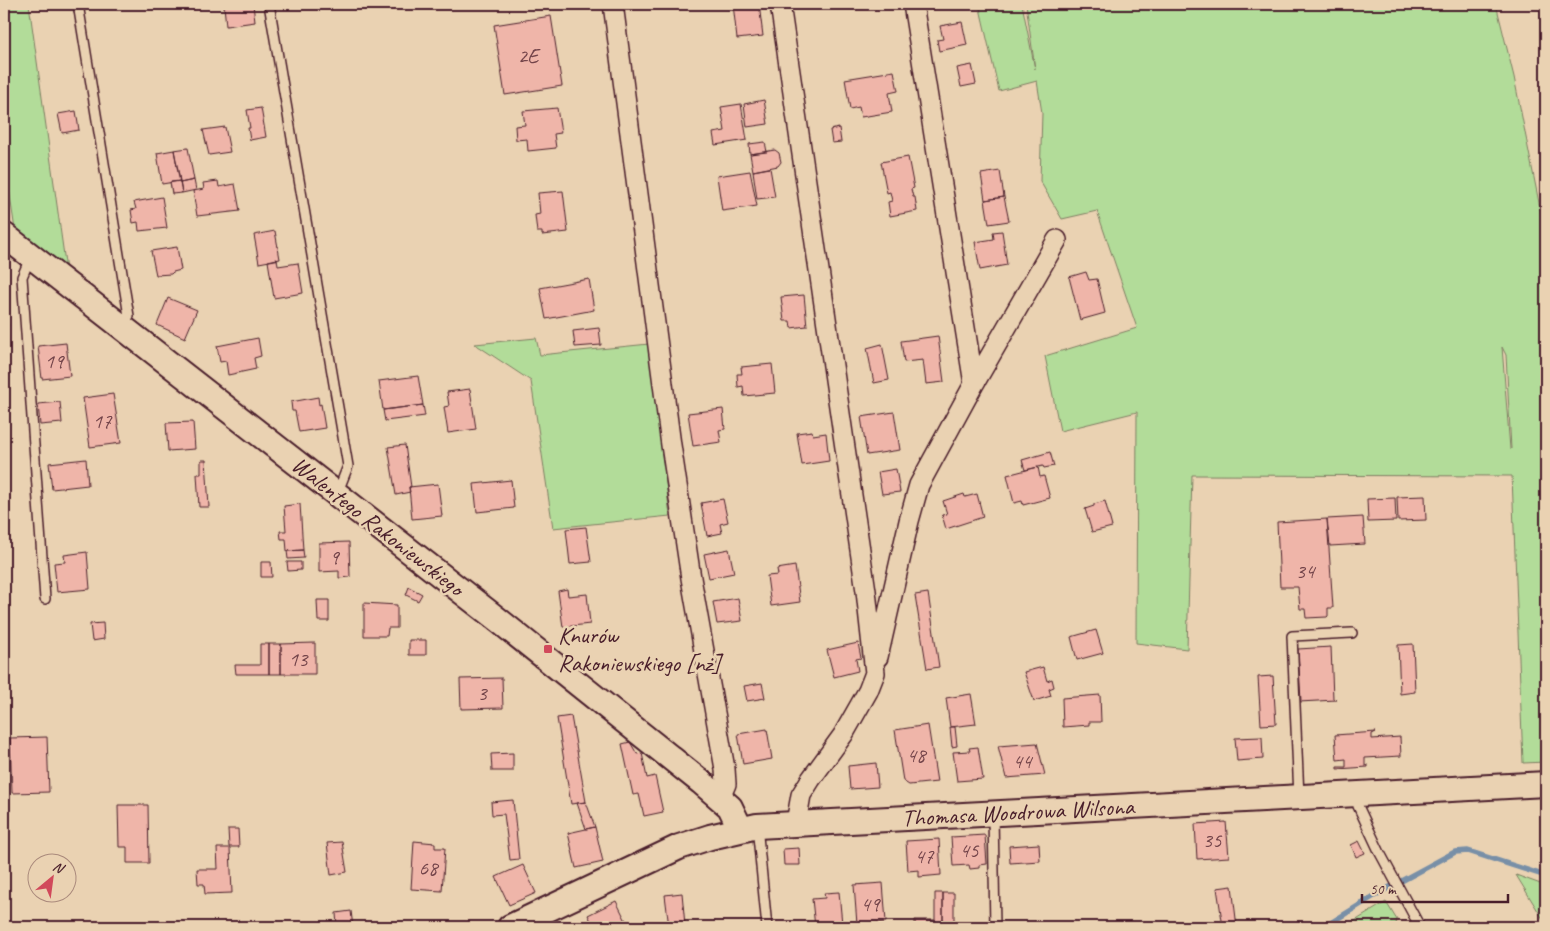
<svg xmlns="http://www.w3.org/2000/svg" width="1550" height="931" font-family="Caveat,sans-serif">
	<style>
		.green { fill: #b2dc99; stroke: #7e7e62; fill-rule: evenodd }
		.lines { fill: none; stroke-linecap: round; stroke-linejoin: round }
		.stream { stroke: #788fa7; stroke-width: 5.5 }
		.building { fill: #efb5a9; stroke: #4a1f2b }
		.service-casing { stroke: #4a1f2b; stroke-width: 12 }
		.minor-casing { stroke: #4a1f2b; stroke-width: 22 }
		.tertiary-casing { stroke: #4a1f2b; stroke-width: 28 }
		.service { stroke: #ead2b2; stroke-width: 9 }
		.minor { stroke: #ead2b2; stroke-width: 19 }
		.tertiary { stroke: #ead2b2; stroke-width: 24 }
		.poi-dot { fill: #d1495b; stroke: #ead2b2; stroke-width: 2 }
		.labels { text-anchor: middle; stroke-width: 5; stroke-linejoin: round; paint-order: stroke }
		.number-label { font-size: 21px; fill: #73444a }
		.street-label { font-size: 24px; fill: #4a1f2b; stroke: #ead2b2 }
		.poi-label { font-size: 24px; fill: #4a1f2b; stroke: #ead2b2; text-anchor: start }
	</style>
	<rect width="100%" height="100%" fill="#ead2b2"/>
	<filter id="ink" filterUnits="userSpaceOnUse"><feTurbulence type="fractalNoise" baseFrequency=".02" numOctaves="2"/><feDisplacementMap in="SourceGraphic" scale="10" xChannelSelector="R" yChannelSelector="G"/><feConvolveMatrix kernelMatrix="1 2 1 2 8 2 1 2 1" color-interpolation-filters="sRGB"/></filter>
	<g filter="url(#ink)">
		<path class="green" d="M4,4H29L66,270L15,230L4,155Z
			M979,4H1022L1035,69L1026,4H1496L1514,77L1546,238V762L1523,763L1512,476L1192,475L1187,649L1136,643L1137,412L1060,431L1045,356L1137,328L1097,211L1062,219L1040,181L1042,113L1037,81L999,91ZM1502,347L1506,355L1511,449H1510Z
			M536,338L540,355L649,344L670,516L553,528L531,381L475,344Z
			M1516,875L1546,886V924Z
			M1386,902L1397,920L1395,927H1345Z"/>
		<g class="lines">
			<path class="stream" d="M1324,927L1379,893L1455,852L1468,851L1546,876"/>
		</g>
		<path class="building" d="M241,4H253L255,22L226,26L224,6Z
			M733,4H759L763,36L737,39Z
			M551,16L562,86L505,95L494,25Z
			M962,22L967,45L939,51L937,40L943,39L940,26Z
			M972,65L976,84L961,87L957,68Z
			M894,71L898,91L889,93L892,112L861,117L859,107L850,109L845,79Z
			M764,100L768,124L747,127L744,104Z
			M741,104L747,140L715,145L713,133L725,131L721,107Z
			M261,108L266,137L250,140L248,128H250L247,110Z
			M557,108L561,133L554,134L556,148L528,151L527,139L516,140L515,126L525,125L523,111Z
			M76,111L79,130L62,133L58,114Z
			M225,127L230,152L209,155L203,130Z
			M839,128L841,142L832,143L830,130Z
			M765,142L767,152L750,154L749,144Z
			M188,148L194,180L180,183L174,150Z
			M174,150L180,181L162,184L157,153Z
			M775,150L779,153L781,162L778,166L753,171L750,154Z
			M908,157L914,188L911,189L913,197H915L917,211L890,216L888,202L892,201L890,192L887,193L881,162Z
			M770,168L775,197L757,199L753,171Z
			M750,171L757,206L722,211L717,176Z
			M1000,171L1004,197L985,200L981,174Z
			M194,180L196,190L182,193L180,183Z
			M180,181L182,193L172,194L170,182Z
			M218,181L219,187L235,184L240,211L197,216L193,191L204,189L203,183Z
			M563,191L568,232L542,235V232H537L535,215L540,214L538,193Z
			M162,197L167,228L139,231L138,222L133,223L131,210L136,209L134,202Z
			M1004,197L1009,221L989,224L985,200Z
			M275,231L280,259L259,263L254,235Z
			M1002,231L1007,265L980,270L975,242L994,239L993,232Z
			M177,247L181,270L173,272L171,274L156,275L151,251Z
			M277,259L278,266L298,263L303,293L274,298L268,261Z
			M1086,272L1089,280L1097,279L1105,313L1080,320L1069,277Z
			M589,279L594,310L546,319L540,288Z
			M804,295L807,326L791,328L790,321H784L781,297Z
			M168,298L197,310L185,338L157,325Z
			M4,300L8,326H4Z
			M599,328L601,345L575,347L573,331Z
			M938,336L944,382L926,384L923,360L904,362L901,341Z
			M258,338L261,356L254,358L256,369L228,375L226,361L220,362L217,346Z
			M66,343L70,376L42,379L38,346Z
			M882,344L889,380L874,383L867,348Z
			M772,364L775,393L744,396L743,386L738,387L737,374H742L741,367Z
			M418,376L423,405L383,410L379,381Z
			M470,389L476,429L448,433L444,407L449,406L447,392Z
			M113,394L121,443L90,447L83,398Z
			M318,397L319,405L321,404L325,428L299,432L295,411H292L291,402Z
			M60,402L62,423L40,425L38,404Z
			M423,405L425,416L385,421L383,410Z
			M723,409L725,429L719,430L721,442L693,446L688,413Z
			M894,412L900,450L867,455L861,417Z
			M193,422L195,449L168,451L166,423Z
			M812,431L813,435L826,433L829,461L802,465L797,433Z
			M405,445L411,487H409L410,492L396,495L388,447Z
			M1050,452L1054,466L1044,468L1043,466L1025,470L1022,460Z
			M86,459L88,485L52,489L49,463Z
			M201,460H206L209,507H199L197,474H201Z
			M1038,467L1040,477L1044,476L1050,498L1023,505L1022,501L1014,503L1007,475Z
			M896,469L900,492L882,494L878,472Z
			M511,480L514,508L477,512L474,484Z
			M438,484L442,516L412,519L409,487Z
			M964,494L965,497L977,494L983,517L946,529L942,515L947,514L943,501Z
			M1425,496L1426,520L1398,521L1397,497Z
			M1395,498L1396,521L1368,522L1367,499Z
			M723,499L728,522L720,524L722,533L707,536L701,503Z
			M1105,501L1112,527L1092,532L1085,509L1094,506V504Z
			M300,504L303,550L287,551L286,539H281L280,531H286L284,506Z
			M1363,517L1365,544L1330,546L1327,519Z
			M1327,519L1333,608H1328V616L1327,617L1306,618L1305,609H1300L1298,587H1280L1277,522Z
			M586,527L591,562L570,564L566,529Z
			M349,542L350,577L339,578V571L319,572V543Z
			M729,549L734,573L709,578L704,554Z
			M303,550L304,558L288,559L287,551Z
			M87,552L90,589L57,592L54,563L65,562L64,555Z
			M261,562H271L272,577H261Z
			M287,562H301V570L288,571Z
			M795,566L800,602L771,606L767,576L778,575L777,569Z
			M409,587L422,594L418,601L406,595Z
			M567,589L568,596L587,594L590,624L563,627L558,591Z
			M928,593L939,667L927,669L915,595Z
			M738,598L742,621L717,624L713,602Z
			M317,600H329V621H318Z
			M364,603L397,605V628H388L387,636H364Z
			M103,623L104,639L92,641L90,624Z
			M1096,630L1103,653L1077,660L1071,637Z
			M409,640H426V655H409Z
			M315,643V674H281V644Z
			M858,643L861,658L856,659L858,671L834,677L827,650Z
			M260,644H269V674H236L235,665H260Z
			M269,644H281V674H269Z
			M1413,644L1415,692L1400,694L1398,645Z
			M1331,647L1333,699L1336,700L1299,702L1301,701L1298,649Z
			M1043,667L1047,681L1052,679L1054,687L1049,689L1051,696L1034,701L1024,672Z
			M1273,676L1276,724L1261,725L1258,677Z
			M502,678L503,708L461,709L460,679Z
			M762,683L765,698L747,701L744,686Z
			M971,694L976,724L950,727L946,698Z
			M1100,695L1101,722H1089V725L1063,727L1062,698Z
			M571,716L586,802L571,804L557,718Z
			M928,725L937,782L909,785L903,781L895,730Z
			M950,727H955L957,746L952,747Z
			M767,729L772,759L743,764L738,734Z
			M1376,732L1372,734V739L1400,737L1401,756L1365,758V766L1368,765V767L1337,769V767H1346V759L1337,760L1335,735Z
			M47,737L49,792L12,793L10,738Z
			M1262,737L1263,759L1237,761L1235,738Z
			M630,742L637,754L642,753L647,778L655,776L663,812L644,816L639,794L633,795L622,744Z
			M1037,743L1045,775L1006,778L998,746Z
			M978,747L983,779L957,781L953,752L970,751L969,748Z
			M513,753V771H492L491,754Z
			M876,763L878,787L850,789L848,766Z
			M513,800L519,859L510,860L504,814L492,815L491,802Z
			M586,802L595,827L586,829L577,803Z
			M118,805H148L149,863H127V847H119Z
			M1226,822L1229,857L1197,859L1195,824Z
			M595,827L603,862L576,868L568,833Z
			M228,829H238L239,847H229Z
			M985,835L987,864L979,865V868L970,869L969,865L953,866L951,837Z
			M939,839L941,875L919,877V870L908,871L906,841Z
			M414,841L435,843V848H445L442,891L411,889Z
			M1359,841L1365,853L1356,857L1351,845Z
			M342,842L347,872L331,875L327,843Z
			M1039,844L1040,861L1010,863L1009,846Z
			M217,848H230L232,893L205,894L204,884H198L197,869H218Z
			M799,848L800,865H784L783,849Z
			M523,865L536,893L509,905L496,877Z
			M883,883L886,922L857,924L854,885Z
			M1232,886L1237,927H1223L1217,888Z
			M839,892L842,924L829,925V927H815L812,899L825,898L824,893Z
			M682,893L685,925L669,927L665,895Z
			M935,893H943V927H915V920H935Z
			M943,893H954V926H943Z
			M616,901L629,927H594L588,915Z
			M351,911L353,927H337L336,913Z"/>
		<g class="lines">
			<g class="service-casing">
				<path id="service" d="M78,4L129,316L121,325
					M269,4L348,466L337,494
					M30,258L22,277L45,599
					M1357,795L1358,806L1380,853L1420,927
					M1299,797L1292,636L1352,633
					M993,815L995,927
					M757,826L767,927"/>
			</g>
			<g class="minor-casing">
				<path id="minor" d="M613,4L671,445L691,578L725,769L726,784L720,798
					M780,4L866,591L875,673L868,691L843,735L811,779L801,795L796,823
					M913,4L974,384
					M878,657L909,521L919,485L974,384L1057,240"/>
			</g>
			<g class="tertiary-casing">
				<path id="tertiary" d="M4,235L497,619L701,782L730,807L740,828
					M510,927L679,847L710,837L757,826L1546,784"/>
			</g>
			<use href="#service" class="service"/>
			<use href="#minor" class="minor"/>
			<use href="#tertiary" class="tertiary"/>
		</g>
	</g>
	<rect class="poi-dot" x="543" y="644" width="10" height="10" rx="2.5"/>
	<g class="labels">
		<g class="number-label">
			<text x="528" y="63">2E</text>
			<text x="54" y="368">19</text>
			<text x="102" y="428">17</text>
			<text x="334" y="564">9</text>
			<text x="1305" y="578">34</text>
			<text x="298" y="666">13</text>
			<text x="482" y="700">3</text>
			<text x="916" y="762">48</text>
			<text x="1022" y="768">44</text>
			<text x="1212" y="847">35</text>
			<text x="969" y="857">45</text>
			<text x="924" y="863">47</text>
			<text x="428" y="875">68</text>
			<text x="870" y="911">49</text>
		</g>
		<g class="street-label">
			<text transform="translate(378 526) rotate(38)" y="8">Walentego Rakoniewskiego</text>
			<text transform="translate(1018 812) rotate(-3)" y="8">Thomasa Woodrowa Wilsona</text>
		</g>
		<g class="poi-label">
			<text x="558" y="643">Knurów<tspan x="558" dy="28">Rakoniewskiego [nż]</tspan></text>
		</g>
	</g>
	<rect width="1550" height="931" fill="none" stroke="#ead2b2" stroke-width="20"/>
	<rect x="10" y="10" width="1530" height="911" fill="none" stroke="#4a1f2b" stroke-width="2" filter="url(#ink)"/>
	<g transform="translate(52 878) rotate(29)"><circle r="24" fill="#ead2b2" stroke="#aa8a7c"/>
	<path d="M0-4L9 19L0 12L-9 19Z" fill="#d1495b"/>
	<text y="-8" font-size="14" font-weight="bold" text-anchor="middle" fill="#4a1f2b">N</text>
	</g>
	<path d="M1362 894v8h146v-8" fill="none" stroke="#4a1f2b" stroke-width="2.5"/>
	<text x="1370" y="894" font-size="15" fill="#4a1f2b" stroke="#ead2b2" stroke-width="4" paint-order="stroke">50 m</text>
</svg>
